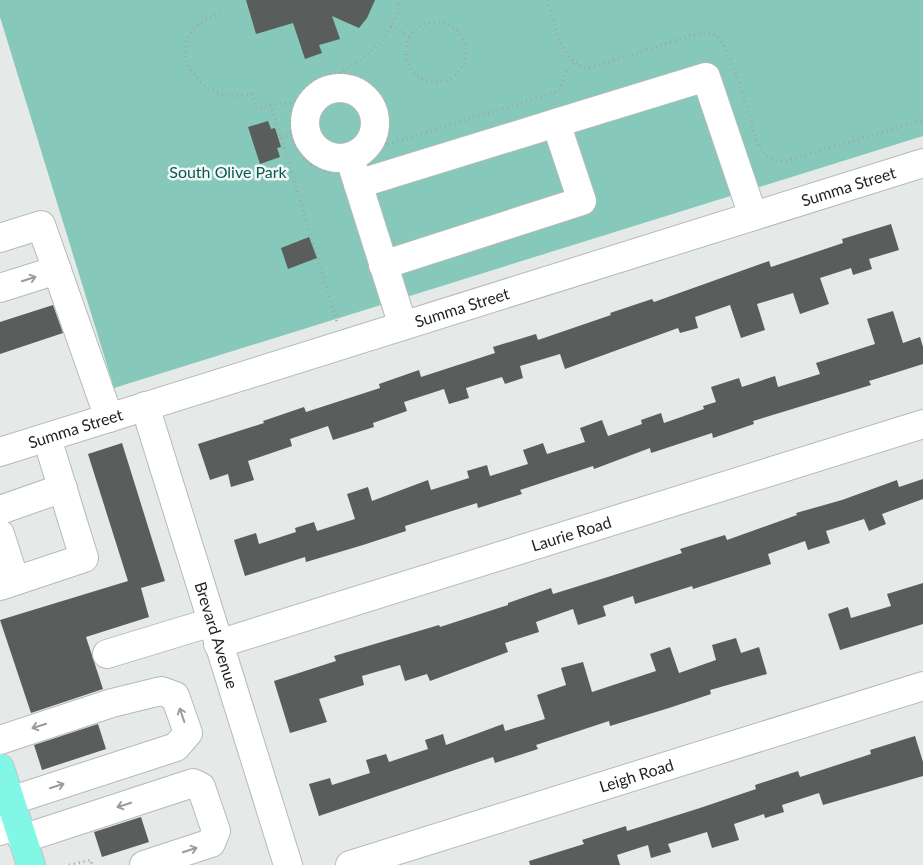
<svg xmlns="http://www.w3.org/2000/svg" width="923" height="865" font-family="Lato,sans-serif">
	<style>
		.green { fill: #86c8b9 }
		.building { fill: #595d5c }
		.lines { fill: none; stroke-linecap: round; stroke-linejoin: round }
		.minor-casing { stroke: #b5bab9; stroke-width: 30 }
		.major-casing { stroke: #c5c5c5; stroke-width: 30 }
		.path { stroke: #a2a6a5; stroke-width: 3; stroke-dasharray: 1 4; stroke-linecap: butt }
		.minor { stroke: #fff; stroke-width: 28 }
		.major { stroke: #83f7e5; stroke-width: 28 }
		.oneway { stroke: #9a9b9b }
		.labels { text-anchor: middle; stroke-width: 5; stroke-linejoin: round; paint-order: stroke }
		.park-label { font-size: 16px; fill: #095b4e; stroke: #f2f8f6 }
		.street-label { font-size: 16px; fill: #1f2121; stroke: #f2f8f6 }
	</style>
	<rect width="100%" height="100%" fill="#e5eae9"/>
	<path class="green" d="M0,0H923V136L114,388L0,17Z"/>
	<path class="building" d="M246,0H375L367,18L359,28L332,16L340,39L319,45L322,53L305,59L293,23L256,34Z
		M268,121L271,129L275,128L281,147L277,148L280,157L260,164L248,127Z
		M891,224L899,250L869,259L872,269L853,275L851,268L820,278L829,304L800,314L793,293L757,304L765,330L741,338L730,305L695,317L698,328L680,333L678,328L565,369L560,354L520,366L523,378L505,384L502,377L466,388L469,398L449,404L444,389L404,402L407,411L373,423L374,427L333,440L328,426L290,439L292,446L248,461L254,480L231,487L228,474L210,480L198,444L264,423L263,421L304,407L306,412L380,388L379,384L419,370L421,377L495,353L493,347L536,334L538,340L611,315L610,313L652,299L654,302L769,261L771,267L843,243L842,239Z
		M309,237L317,258L288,269L281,248Z
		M53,305L63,333L0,354V322Z
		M893,311L903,343L920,337L923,347V364L869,381L871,385L753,421L754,424L713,438L712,433L651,453L650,448L594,469L593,466L520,490L522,494L478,508L477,503L405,526L406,531L363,545L306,562L305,557L245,576L234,540L256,533L259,544L296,532L295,528L314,522L317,531L355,519L347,494L368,487L372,501L428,480L431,490L469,478L467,471L487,465L490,476L528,464L523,450L543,443L547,454L585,442L580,428L602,420L608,436L642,424L641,420L661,413L664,423L704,409L703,406L716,402L711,387L739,378L742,387L775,376L778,387L820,374L816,363L875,344L867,319Z
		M122,443L165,581L141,588L149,617L86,637L103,689L31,713L0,620L128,581L88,454Z
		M923,479V499L882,514L886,524L869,531L864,519L826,531L830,543L808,550L805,541L768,554L771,564L693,589L692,586L635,604L633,596L603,606L606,616L578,625L573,609L536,622L539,632L505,643L508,652L430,681L427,674L405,681L400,665L362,676L364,685L319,699L327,722L290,733L274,681L336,661L334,656L439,625L440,627L508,605V603L551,588L553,594L611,576L682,553L680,549L725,535L727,540L797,515L796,513L842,500L897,480L899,487Z
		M923,583V624L840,650L828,614L848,607L851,618L891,606L887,594Z
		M736,638L741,653L759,647L767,674L710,690L711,694L669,708L610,726L609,721L536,745L538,749L495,763L493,757L319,816L309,784L330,778L332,785L370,773L366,760L386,754L389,762L428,749L425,740L443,734L446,745L503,724L505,731L545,719L537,695L566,685L561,668L583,662L592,692L656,671L650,654L670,647L679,673L716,660L712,645Z
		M98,724L106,749L42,770L34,745Z
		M915,736L923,762V776L823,805L819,793L782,805L784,812L765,818L764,814L734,824L739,840L712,848L707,832L668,844L671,852L651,858L648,845L617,855L620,865H530L529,861L584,844L582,840L626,826L627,831L700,808L756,789L755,785L798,771L800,777L871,754L870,750Z
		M141,817L149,842L102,857L94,832Z"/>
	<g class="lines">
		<g class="minor-casing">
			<g id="minor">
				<circle cx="340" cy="123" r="35"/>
				<path d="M353,168L403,326"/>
				<path d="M358,184L556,123"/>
				<path d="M0,238L41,225L109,418"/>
				<path d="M383,265L582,201L556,123L706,77L753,216"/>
				<path d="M0,288L57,270"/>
				<path id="s1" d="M145,406L288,865"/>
				<path id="s2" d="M0,452L923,163"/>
				<path d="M0,510L63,488"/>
				<path d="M0,534L15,581"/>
				<path d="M0,586L84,558L47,438"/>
				<path id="s3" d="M218,644L923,424"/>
				<path d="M107,654L212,622"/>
				<path d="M0,740L112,703L161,691L175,696L188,733L176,747L10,801"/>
				<path d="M0,831L18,825"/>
				<path d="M22,839L193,783L201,787L216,831L211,843L144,865"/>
				<path id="s4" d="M350,865L923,686"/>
			</g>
		</g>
		<g class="major-casing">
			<path id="major" d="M0,768L31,865"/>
		</g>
		<path class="path" d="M548,0C555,26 559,58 587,69L692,35C700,34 708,32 715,35C731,43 751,126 759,147C766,158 772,161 785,161L923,120
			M220,13C208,18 195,24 189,36C176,62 200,89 225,95C233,97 243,95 252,94L257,109L271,105
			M406 52a30 30 0 1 1 60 0a30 30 0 1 1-60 0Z
			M391,26L410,37
			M339,74C368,56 395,37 400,0
			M296,102L271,105L337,322
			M281,137L292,134
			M330,173C311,168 299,157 293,137C284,109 306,75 338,74C375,73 396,113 385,145L559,91L566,73L574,62
			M69,865L91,860L92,865"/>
		<use href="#minor" class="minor"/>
		<use href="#major" class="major"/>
	</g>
	<defs><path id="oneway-shaft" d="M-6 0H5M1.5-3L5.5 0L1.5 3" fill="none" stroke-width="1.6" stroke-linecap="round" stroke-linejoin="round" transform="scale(1.25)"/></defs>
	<g class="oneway">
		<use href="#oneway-shaft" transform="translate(29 279) rotate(-18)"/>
		<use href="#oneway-shaft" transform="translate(182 715) rotate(-109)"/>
		<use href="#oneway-shaft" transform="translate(39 726) rotate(162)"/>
		<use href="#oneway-shaft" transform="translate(57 786) rotate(-18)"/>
		<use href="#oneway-shaft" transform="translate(124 805) rotate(162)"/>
		<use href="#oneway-shaft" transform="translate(190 850) rotate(-18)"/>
	</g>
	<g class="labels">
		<g class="park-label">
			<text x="228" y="178">South Olive Park</text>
		</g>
		<g class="street-label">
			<text dy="6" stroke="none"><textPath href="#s2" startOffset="889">Summa Street</textPath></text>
			<text dy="6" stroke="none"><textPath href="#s2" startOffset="484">Summa Street</textPath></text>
			<text dy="6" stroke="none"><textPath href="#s2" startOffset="79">Summa Street</textPath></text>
			<text dy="6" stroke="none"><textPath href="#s3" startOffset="370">Laurie Road</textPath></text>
			<text dy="6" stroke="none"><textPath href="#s1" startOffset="240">Brevard Avenue</textPath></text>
			<text dy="6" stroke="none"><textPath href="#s4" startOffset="300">Leigh Road</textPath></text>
		</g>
	</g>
</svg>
